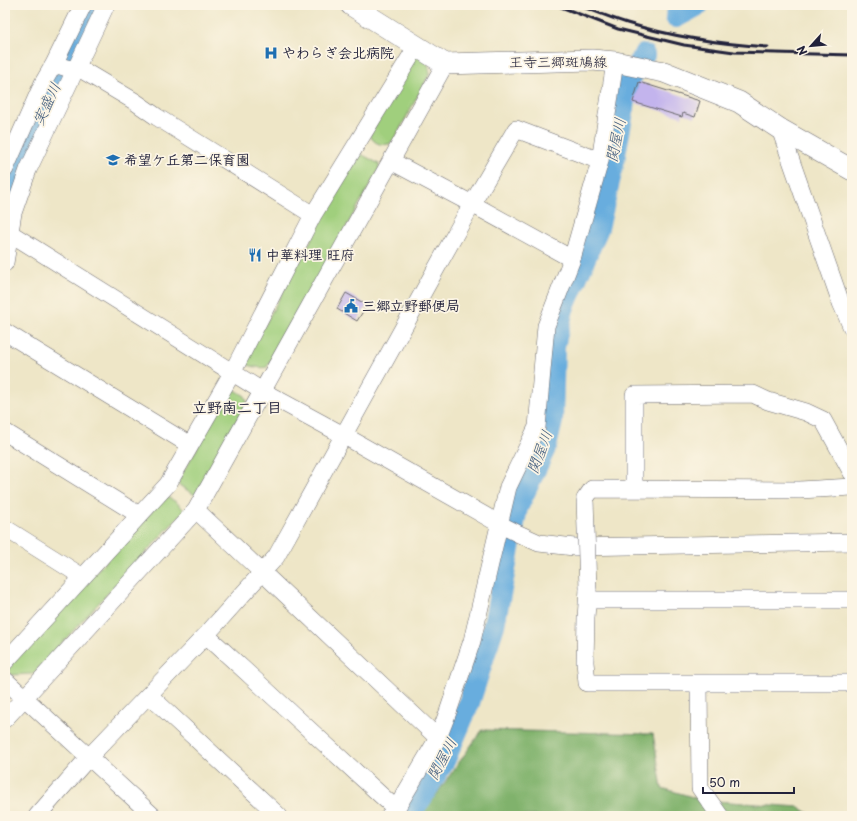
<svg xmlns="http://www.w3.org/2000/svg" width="857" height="821" font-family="'Playpen Sans','Klee One',sans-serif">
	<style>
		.green { fill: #a0cf7d; stroke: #61785c }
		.forest { fill: #80b26c; stroke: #516a54 }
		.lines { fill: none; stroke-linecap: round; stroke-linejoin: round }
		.river { stroke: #68adde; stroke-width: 22 }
		.building { fill: #c3b4ed }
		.minor-casing { stroke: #69676c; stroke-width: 18 }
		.major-casing { stroke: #69676c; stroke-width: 22 }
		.minor { stroke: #fff; stroke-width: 17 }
		.major { stroke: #fff; stroke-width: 21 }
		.rail { stroke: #22223b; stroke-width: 3 }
		.minor-bridge-casing { stroke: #69676c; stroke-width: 18; stroke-linecap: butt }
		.minor-bridge { stroke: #fff; stroke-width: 17 }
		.labels { text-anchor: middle; stroke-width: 3.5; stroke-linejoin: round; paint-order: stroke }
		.poi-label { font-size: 14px; font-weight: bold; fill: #22223b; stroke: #fcf5e5; text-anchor: start }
		.street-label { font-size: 14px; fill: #22223b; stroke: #fcf5e5 }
		.water-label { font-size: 15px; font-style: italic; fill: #3e5a7c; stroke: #fcf5e5 }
		.neighbourhood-label { font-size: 15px; font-weight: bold; fill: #22223b; stroke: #fcf5e5 }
	</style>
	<rect width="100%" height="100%" fill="#fcf5e5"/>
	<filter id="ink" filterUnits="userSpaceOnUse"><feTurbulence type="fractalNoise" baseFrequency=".025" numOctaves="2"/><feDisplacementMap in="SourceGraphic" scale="8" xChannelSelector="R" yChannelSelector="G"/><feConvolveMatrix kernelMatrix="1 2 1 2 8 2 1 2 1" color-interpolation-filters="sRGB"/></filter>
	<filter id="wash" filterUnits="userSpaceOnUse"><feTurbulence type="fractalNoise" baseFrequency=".012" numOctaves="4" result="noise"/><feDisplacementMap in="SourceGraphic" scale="16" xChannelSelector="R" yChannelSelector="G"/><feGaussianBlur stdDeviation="0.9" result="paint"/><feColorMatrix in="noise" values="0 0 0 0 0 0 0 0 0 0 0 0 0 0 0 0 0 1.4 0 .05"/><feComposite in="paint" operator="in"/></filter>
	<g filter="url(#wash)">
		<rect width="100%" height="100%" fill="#eee6c7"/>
		<path class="green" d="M415,53L428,64L430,73L393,142C385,147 374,145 370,135Z
			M358,154H361L379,164V169L267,367C261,369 249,366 244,363Z
			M232,388L245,396L247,402L195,495L179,485L178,481Z
			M165,497C172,498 181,505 184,511L33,674L11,675L8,667Z"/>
		<path class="forest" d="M482,730L653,734L662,788L703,800L799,807L813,816H421Z"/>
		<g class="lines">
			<path class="river" d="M676,17L698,5
				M5,205L36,129L93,5
				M408,816L422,797L445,759L469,703L494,625L517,508L546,446L552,421L554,346L563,309L598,228L613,165L629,80L644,55"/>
		</g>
		<g id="blocks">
			<path class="building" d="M639,82L700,101L695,117L683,113L682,117L633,102Z
				M346,293L367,305L357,321L337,309Z"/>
		</g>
	</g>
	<g filter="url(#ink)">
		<use href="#blocks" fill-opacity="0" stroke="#69676c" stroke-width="1"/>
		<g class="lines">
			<g class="minor-casing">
				<path id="minor" d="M54,64L70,69L77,67L134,101L157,117L313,215
					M780,129L841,303L852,328
					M391,161L472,204L572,259
					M5,169L43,83L54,64L83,5
					M5,230L262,391L343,435L505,527L519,534L539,543L574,547L852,542
					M5,263L13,213L28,170L106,5
					M5,332L190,445
					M5,432L139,515
					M634,489V395L753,394L768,401L806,412L823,420L852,473
					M585,499L592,489L800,490L852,487
					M196,510L438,738
					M5,528L83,577
					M588,589L586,618L585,662L587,683H852
					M588,600H852
					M206,635L396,809
					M5,662L168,484L232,373L313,215L417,46
					M5,680L153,816
					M699,684L700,788L720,816
					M149,695L279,816
					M5,719L196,510L445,64
					M37,816L89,757L206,635L276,557L472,204L516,129L600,161
					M389,816L396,809L438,738L448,712L472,641L508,487L537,427L546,326L572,259L600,161L615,62"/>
			</g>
			<g class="major-casing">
				<path id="major" d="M351,5L445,64L592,60L615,62L664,72L739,102L780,129L852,170"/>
			</g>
			<use href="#minor" class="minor"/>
			<use href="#major" class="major"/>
			<path class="rail" d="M556,5L618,29L684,45L734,52L852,55
				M578,5C594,11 611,18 627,23C673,37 720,44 768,47"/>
			<g class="minor-bridge-casing">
				<path id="minor-bridge" d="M585,499L588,589"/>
			</g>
			<use href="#minor-bridge" class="minor-bridge"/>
		</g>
	</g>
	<defs>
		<g id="hospital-bare" transform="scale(1.08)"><path d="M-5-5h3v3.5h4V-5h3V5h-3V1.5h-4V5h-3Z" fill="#1f6fb2" stroke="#fcf5e5" stroke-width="2.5" paint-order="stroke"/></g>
		<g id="school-bare" transform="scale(1.08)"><path d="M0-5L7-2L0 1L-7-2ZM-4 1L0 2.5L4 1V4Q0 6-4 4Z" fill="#1f6fb2" stroke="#fcf5e5" stroke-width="2.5" paint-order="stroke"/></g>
		<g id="restaurant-bare" transform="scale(1.08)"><path d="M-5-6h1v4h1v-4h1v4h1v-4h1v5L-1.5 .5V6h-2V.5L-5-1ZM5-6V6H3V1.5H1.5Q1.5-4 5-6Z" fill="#1f6fb2" stroke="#fcf5e5" stroke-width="2.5" paint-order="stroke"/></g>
		<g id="civic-bare" transform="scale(1.08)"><path d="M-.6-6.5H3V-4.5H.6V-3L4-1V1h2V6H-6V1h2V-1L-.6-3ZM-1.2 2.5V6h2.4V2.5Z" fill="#1f6fb2" stroke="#fcf5e5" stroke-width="2.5" paint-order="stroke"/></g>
	</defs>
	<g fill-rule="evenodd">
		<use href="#hospital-bare" x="271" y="53"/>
		<use href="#school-bare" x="113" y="160"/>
		<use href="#restaurant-bare" x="255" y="255"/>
		<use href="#civic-bare" x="351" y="306"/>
	</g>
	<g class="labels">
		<g class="poi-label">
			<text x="282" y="58">やわらぎ会北病院</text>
			<text x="124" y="165">希望ケ丘第二保育園</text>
			<text x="266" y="260">中華料理 旺府</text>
			<text x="362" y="311">三郷立野郵便局</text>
		</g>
		<g class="street-label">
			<text x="558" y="67">王寺三郷斑鳩線</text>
		</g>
		<g class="water-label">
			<text transform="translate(47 104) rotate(-65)" y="5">実盛川</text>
			<text transform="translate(616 140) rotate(-78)" y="5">関屋川</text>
			<text transform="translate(540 452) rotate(-69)" y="5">関屋川</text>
			<text transform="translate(442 759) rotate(-62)" y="5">関屋川</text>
		</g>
		<g class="neighbourhood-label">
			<text x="237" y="413">立野南二丁目</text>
		</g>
	</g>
	<rect width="857" height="821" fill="none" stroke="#fcf5e5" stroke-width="20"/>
	<g transform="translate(811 46) rotate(243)" stroke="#fcf5e5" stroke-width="3" paint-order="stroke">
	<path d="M0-3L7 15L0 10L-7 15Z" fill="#22223b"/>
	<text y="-6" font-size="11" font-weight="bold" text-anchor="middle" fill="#22223b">N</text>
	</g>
	<path d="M703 787v6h91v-6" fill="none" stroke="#22223b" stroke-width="2"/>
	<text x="709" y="787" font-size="12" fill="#22223b" stroke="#fcf5e5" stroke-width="3" paint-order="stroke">50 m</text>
</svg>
